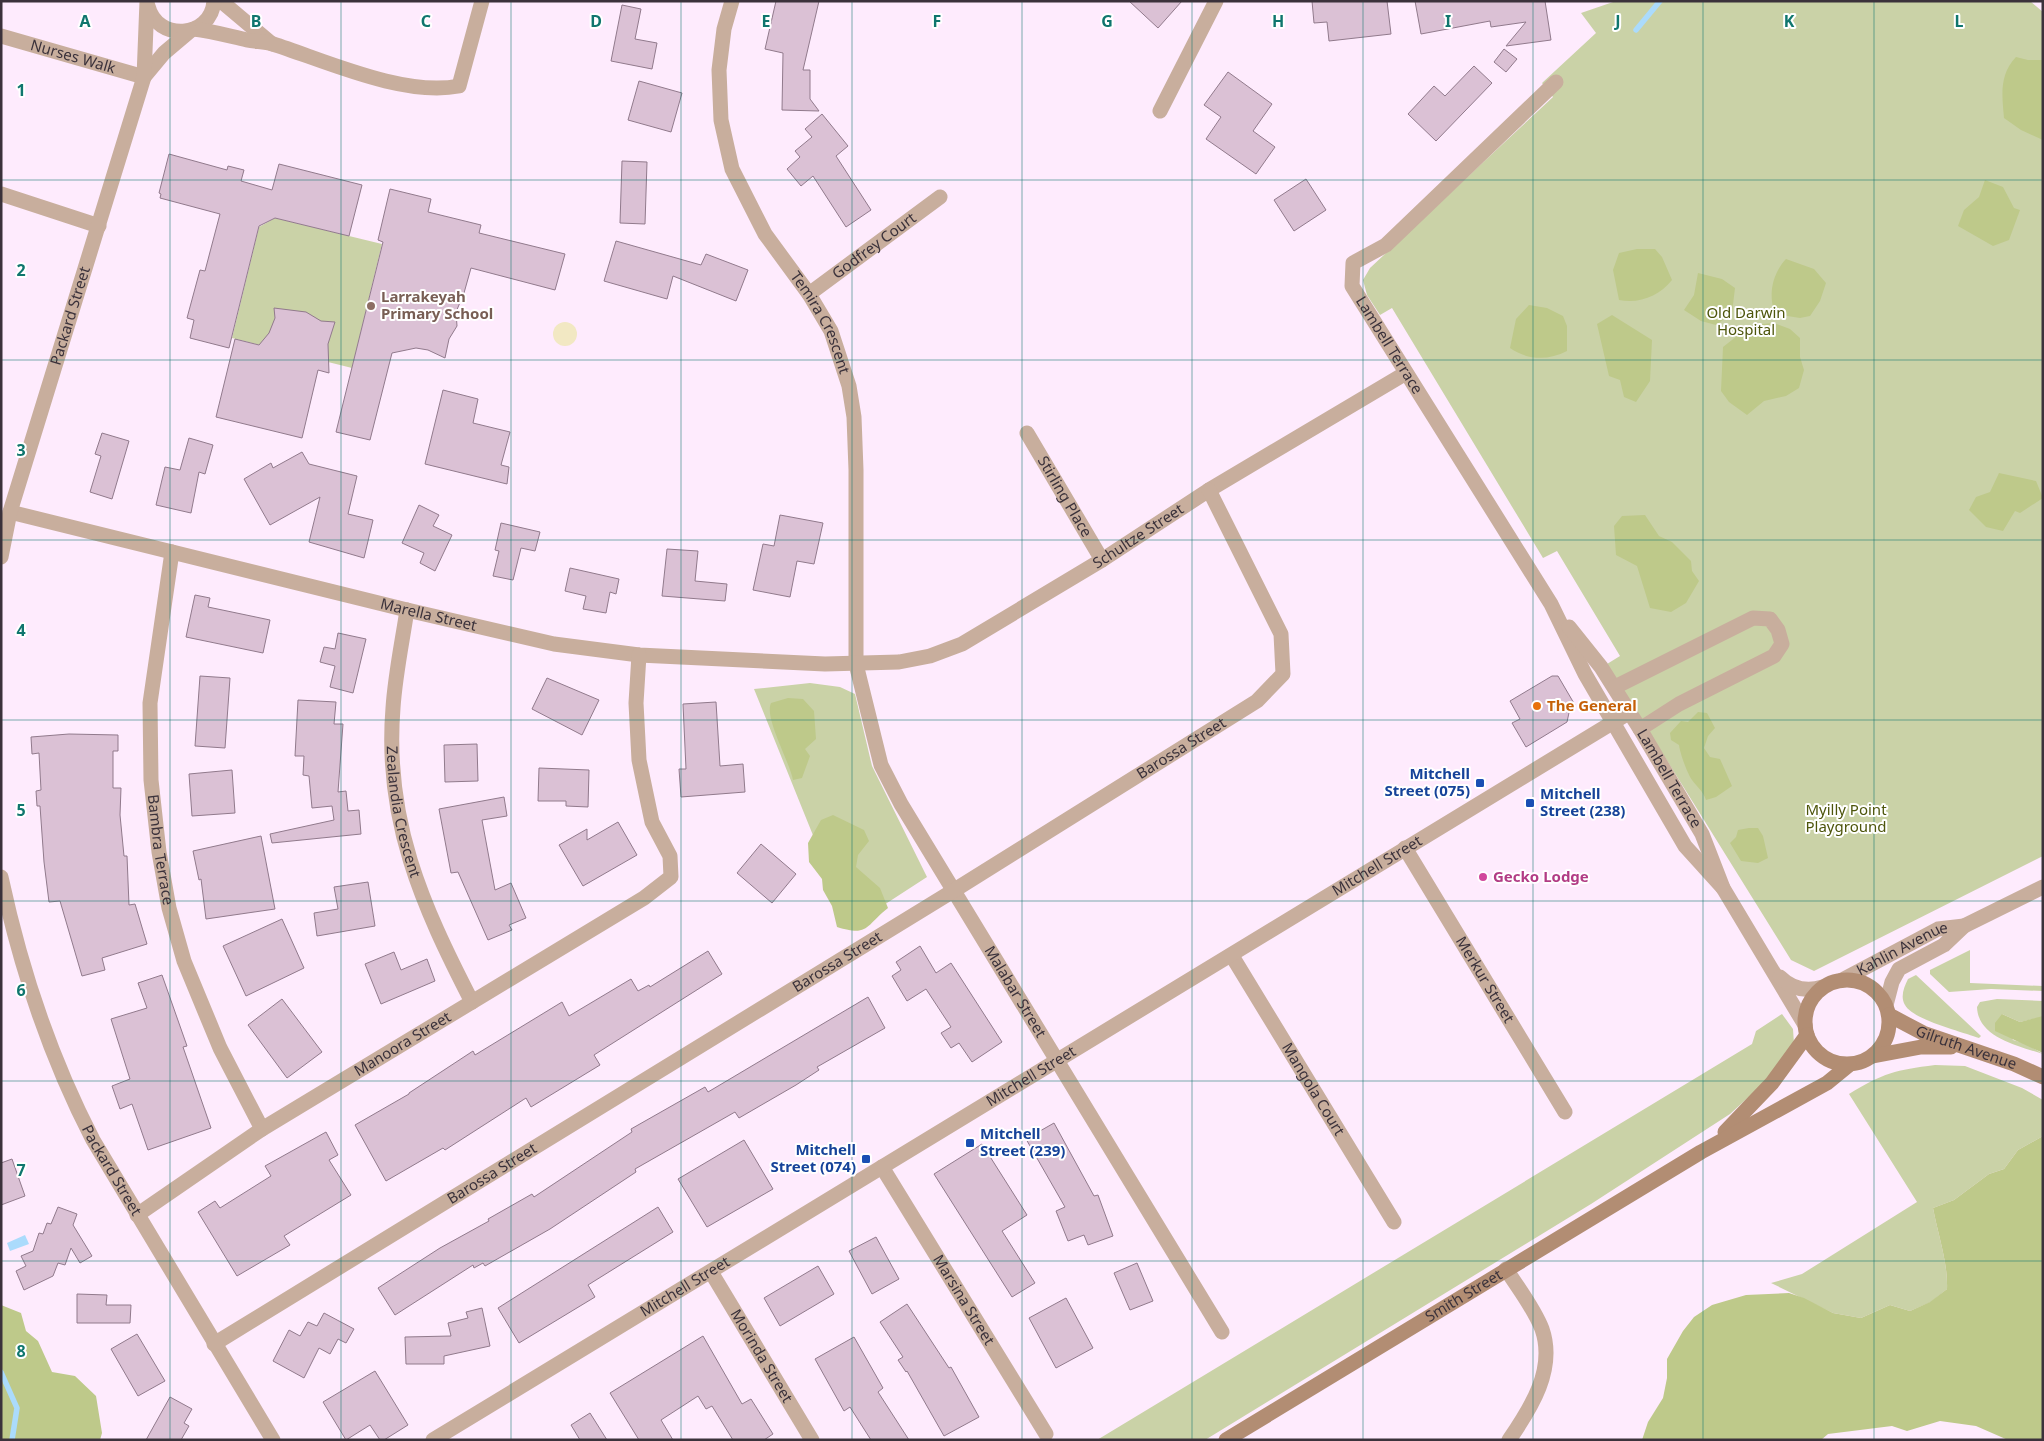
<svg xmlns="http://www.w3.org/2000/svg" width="2044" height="1441" font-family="'Noto Sans',sans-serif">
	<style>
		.green { fill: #cad2a7 }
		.forest { fill: #bec98a }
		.sand { fill: #f2e8c3 }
		.water { fill: #abdbfc }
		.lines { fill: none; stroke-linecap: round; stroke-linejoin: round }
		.stream { stroke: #abdbfc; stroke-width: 5.5 }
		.building { fill: #dbc1d5; stroke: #917a8c }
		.street { stroke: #c8ae9d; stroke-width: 15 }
		.secondary { stroke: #b28d73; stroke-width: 15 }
		.grid { fill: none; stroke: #0f766e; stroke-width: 1; stroke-opacity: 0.55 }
		.education-dot { fill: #8d6e63; stroke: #fff; stroke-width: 2 }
		.food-dot { fill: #e8710a; stroke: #fff; stroke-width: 2 }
		.transit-dot { fill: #1a4fb4; stroke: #fff; stroke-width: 2 }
		.hotel-dot { fill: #d1479c; stroke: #fff; stroke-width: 2 }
		.labels { text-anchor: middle; stroke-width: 4; stroke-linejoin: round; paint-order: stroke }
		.street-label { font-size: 15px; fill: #3b323b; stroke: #fff }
		.education-label { font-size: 15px; font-weight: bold; fill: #785e54; stroke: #fff; text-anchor: start }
		.park-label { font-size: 15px; fill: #4d550b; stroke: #fff }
		.food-label { font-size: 15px; font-weight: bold; fill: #c56008; stroke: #fff; text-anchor: start }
		.transit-label { font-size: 15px; font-weight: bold; fill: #164399; stroke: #fff; text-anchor: end }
		.hotel-label { font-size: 15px; font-weight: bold; fill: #b23c85; stroke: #fff; text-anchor: start }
		.grid-label { font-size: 16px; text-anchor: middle; font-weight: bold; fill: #0f766e; stroke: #fff; stroke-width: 4; stroke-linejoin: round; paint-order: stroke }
	</style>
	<rect width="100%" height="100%" fill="#feebfd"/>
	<path class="green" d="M1616,1H2030L2043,12V856L1814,971L1791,960L1607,664L1620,656L1557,551L1543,558L1392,308L1380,315L1367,295L1363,280L1370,268L1553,97L1542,83L1596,33L1581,13Z
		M275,218L382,244L352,368L232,338L259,227Z
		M810,683L840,687L855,694L872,766L927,877L850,927L754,689Z
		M1970,950V983L2043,986V991L1991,989L1949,992L1930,974V970Z
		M1916,975L1981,1036L1979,1038C1963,1032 1913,1020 1905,1005C1900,997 1904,987 1908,979Z
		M1997,999L2043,1001L2042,1017L2020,1022L2002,1014L2013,1040L2027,1044L2043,1054C2019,1046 1978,1038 1977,1007L1980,1002Z
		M1782,1014L1793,1029L1794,1044L1775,1073L1730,1114L1591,1204L1205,1440H1097L1752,1044L1756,1031Z
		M1935,1065L1965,1066L2022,1088L2043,1100V1136L2018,1150L2004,1169L1989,1174L1954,1200L1933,1208C1938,1235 1948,1262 1947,1289L1931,1302L1910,1311L1890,1305L1861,1318L1833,1313L1771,1283L1802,1274L1917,1202L1849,1094C1883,1073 1896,1070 1935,1065Z"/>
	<path class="forest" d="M2016,57L2028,60H2043V140L2021,130L2004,118C2002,95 1999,75 2016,57Z
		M1985,180L2003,187L2014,208L2020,210L2009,240L1993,246L1958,226L1964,210L1979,197Z
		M1637,249H1655L1662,257L1672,280C1659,296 1640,304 1619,300L1613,270L1619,253Z
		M1786,259L1814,269L1826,283L1820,301L1810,316L1800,318L1775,314C1768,295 1772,274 1786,259Z
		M1698,273L1722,279L1735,288L1732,313L1716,325L1701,321L1684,310L1694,295Z
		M1529,305L1547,308L1563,316L1567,326V351C1548,361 1527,360 1510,348L1516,319Z
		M1612,315L1652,340L1650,381L1636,402L1624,397L1620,380L1609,376L1597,324Z
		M1774,323L1790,329L1800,338V357L1804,370L1799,388L1786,396L1764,401L1747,415L1729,402L1721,391L1723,347L1737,336L1740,326Z
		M1999,473L2036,481L2043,498L2020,513L2015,511L2003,531L1986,527L1969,510L1976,497L1990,492Z
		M1645,515L1659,536L1672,542L1691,561L1692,571L1699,581L1686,603L1671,612L1650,608L1637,566L1616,555L1614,526L1622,516Z
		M788,698L803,699L814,711L816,739L805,749L810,756L802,778L793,780C789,760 764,718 771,703Z
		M1698,712L1707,713L1715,728L1708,736L1704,748L1710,757L1720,759L1732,786L1716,797L1706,800C1703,791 1697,787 1692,780C1687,773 1680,753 1679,745L1671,740L1670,733L1681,721L1688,722Z
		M833,815L864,830L869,841L858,855L856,867L880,888L888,908C865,926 869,937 837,927L832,906L823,890L822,879L809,862L808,843L821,820Z
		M1749,828H1758L1763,836L1768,858L1758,863L1741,861L1730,843L1736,837L1738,830Z
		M2002,1014L2020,1022L2043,1016V1053L1995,1031V1023Z
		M2043,1136V1440H2008L1976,1426L1940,1421L1907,1431L1892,1426L1828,1434L1821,1440H1642L1648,1422L1663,1398L1667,1378V1359L1683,1331L1694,1317L1712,1305L1746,1295L1789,1293L1804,1298L1833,1313L1861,1318L1890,1305L1910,1311L1930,1302L1947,1289C1948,1262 1938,1235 1933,1208L1954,1200L1989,1174L2004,1169L2018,1150Z
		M1,1305L21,1313L26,1331L38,1341L52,1372L75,1376L96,1396L102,1433L100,1440H1Z"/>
	<path class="sand" d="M553 334a12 12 0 1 1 24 0a12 12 0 1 1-24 0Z"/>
	<path class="water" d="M25,1235L29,1244L10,1251L7,1243Z"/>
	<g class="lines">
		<path class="stream" d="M1636,30L1660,1
			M1,1372L17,1408L12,1440"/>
	</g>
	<path class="building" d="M776,1H819L803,70H810V99L819,111L782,110L783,53L765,49Z
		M1129,1H1182L1158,28Z
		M1312,1H1387L1391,34L1329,41L1327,22L1314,23Z
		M1415,1H1545L1551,40L1506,46L1526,22L1491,27L1490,21L1421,34Z
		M622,5L641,9L635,39L657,43L652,69L611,61Z
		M1504,49L1517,59L1506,72L1494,62Z
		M1474,66L1492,83L1436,141L1408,114L1434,86L1445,96Z
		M1228,72L1272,104L1253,131L1275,147L1256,174L1206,139L1221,117L1204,105Z
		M639,81L682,93L671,132L628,120Z
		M822,114L848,146L836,156L871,210L846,227L813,176L801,186L787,169L800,157L795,151L812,137L805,129Z
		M169,154L227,170L228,166L244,170L241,181L272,190L279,164L362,185L349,236L275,218L259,226L229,348L190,338L194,320L187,318L200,270L205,271L220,214L160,198L161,194L159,193Z
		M622,161L647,162L645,224L620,223Z
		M1306,179L1326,210L1294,231L1274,200Z
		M390,189L431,199L428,212L481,225L479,233L565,254L555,290L471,268L464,293L456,312L457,326L449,339L445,358L428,350L416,348L392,353L370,440L336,432L383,242L378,240Z
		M616,241L701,265L706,254L748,270L736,301L673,276L667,299L604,281Z
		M274,308L306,312L321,321L335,322L328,344L329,373L318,370L302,438L216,417L235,339L259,345L269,333L275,318Z
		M443,390L478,399L473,423L510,432L501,465L509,467L507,484L425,464Z
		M102,433L129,441L112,499L90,492L101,456L95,454Z
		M189,438L213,445L205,474L199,472L191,513L156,505L165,467L180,470Z
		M302,452L309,464L357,476L348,514L373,520L364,558L309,542L320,497L270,525L244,479L271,463L273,468Z
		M419,505L439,515L433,526L452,535L435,571L420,563L424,553L402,543Z
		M780,515L823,523L814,564L797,561L790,597L753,590L763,544L774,546Z
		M501,523L540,532L535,551L521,548L513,580L493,576L499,551L495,550Z
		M667,549L698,551L695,581L727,584L725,601L662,596Z
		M570,568L619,579L616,594L610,592L606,613L583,609L586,596L565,591Z
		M195,595L210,598L208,607L270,620L263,653L186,637Z
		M338,633L366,639L353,693L330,687L335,666L320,662L324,647L335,649Z
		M200,676L230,678L225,748L195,746Z
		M1552,676H1558L1575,705L1570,708L1567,722L1526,747L1512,723L1520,719L1510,701Z
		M547,678L599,700L582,735L532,709Z
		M298,700L336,702L334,724H343L338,792L346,791L348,811L359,810L361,834L272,843L270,834L334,820L332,806L312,808L309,776L303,775L304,756H295Z
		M716,702L720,766L743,764L745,792L681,797L679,769H686L683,704Z
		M69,734L118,735V751H113V788H121L120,815L124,856H127L129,905L135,904L147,944L102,958L105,970L82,976L60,901L49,902L44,862L40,806H37L36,791L41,790L39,753L32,754L31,737Z
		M477,744L478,781L445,782L444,745Z
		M539,768L589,770L588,807L566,806V801H538Z
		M232,770L235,813L192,816L189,774Z
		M504,797L507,816L482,820L495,890L511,883L526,918L509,925L512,930L488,940L458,872L451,873L439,809Z
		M618,822L637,855L583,886L559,845L587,829V840Z
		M261,836L275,909L206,919L201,879L199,880L193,851Z
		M761,844L796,874L772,903L737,873Z
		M368,882L375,926L317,936L314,913L338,909L334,887Z
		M282,919L304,968L246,996L223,946Z
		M920,946L936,973L951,963L1002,1042L972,1062L959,1043L951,1048L941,1033L951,1027L926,989L907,1001L892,976L901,970L896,962Z
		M708,951L722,974L594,1055L600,1065L531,1107L526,1098L445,1150L443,1148L386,1181L355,1125L409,1094V1093L473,1051L475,1055L562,1002L569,1016L631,979L638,991L649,985L650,987Z
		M394,952L401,970L427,959L435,981L381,1004L365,964Z
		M162,975L187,1046L183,1047L211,1128L148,1150L132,1104L120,1109L112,1086L130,1079L111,1019L147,1008L138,983Z
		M868,997L885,1028L817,1067L819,1070L796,1085L739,1118L735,1112L635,1169L636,1172L550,1229L485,1266L483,1263L474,1268L473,1265L395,1315L378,1288L440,1248L489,1221L488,1219L532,1194L534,1197L632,1132L631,1129L705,1087L708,1092Z
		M282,999L322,1052L287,1078L248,1025Z
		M1054,1123L1094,1196L1098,1195L1113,1236L1088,1245L1084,1235L1068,1241L1056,1211L1065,1207L1026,1139Z
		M326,1132L338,1155L329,1160L351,1195L284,1236L290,1245L237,1276L198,1212L215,1201L220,1208L271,1176L265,1166Z
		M744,1140L773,1189L707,1227L678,1179Z
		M982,1144L1027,1215L1002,1231L1035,1283L1012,1297L934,1174Z
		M12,1159L25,1196L1,1205V1163Z
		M58,1207L77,1214L73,1225L92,1256L80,1263L71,1248L65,1265L58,1263L53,1276L24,1290L16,1271L26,1266L21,1256L33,1251L39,1233L43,1234L47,1223L51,1224Z
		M658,1207L673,1232L588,1285L595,1297L519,1343L498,1308Z
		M876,1237L899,1279L872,1294L849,1251Z
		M1137,1263L1153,1301L1130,1310L1114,1273Z
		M818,1266L834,1294L780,1326L764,1298Z
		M77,1294L107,1295L106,1305H131L130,1323H77Z
		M1066,1298L1093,1348L1056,1368L1029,1318Z
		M907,1304L949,1368L951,1367L979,1417L944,1436L907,1371L906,1372L898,1360L903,1357L880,1322Z
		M482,1308L490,1346L444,1356V1364H406L405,1337L451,1336L448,1323L468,1318L466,1312Z
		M324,1313L354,1329L346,1343L338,1339L330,1354L319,1348L304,1378L273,1361L289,1330L300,1336L308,1322L317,1326Z
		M137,1334L165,1381L138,1396L111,1349Z
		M703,1336L742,1404L751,1399L773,1434L764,1440H733L712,1406L706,1409L698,1396L661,1420L673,1440H639L610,1393Z
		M854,1337L883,1388L878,1392L909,1440H871L850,1407L844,1411L815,1359Z
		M375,1371L408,1425L384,1440H380L370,1425L346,1440L323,1402Z
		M170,1397L192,1409L184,1423L189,1426L181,1440H146Z
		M590,1413L607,1440H580L571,1425Z"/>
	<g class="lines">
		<g class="street">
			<path d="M221,1L272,44"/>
			<path id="s1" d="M732,1L724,29L719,70L721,120L732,169L765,234L809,294L831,331L849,386L854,417L856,470V664L881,765L901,804L1222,1332"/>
			<path d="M148,6C157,42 211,39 214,1"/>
			<path d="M194,29C212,31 229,36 247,40C255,42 265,41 273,44C326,61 404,97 459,86L482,1"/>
			<path id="s2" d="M1,36L144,77"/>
			<path d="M144,77L164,53L190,31"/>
			<path id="s3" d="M1556,82L1386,245L1353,263L1352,286L1551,604L1585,674L1685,846L1723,888"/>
			<path d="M1160,111L1216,1"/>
			<path d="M1,194L99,226"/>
			<path id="s4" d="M809,294L940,197"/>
			<path id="s5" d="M1027,433L1102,560"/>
			<path id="s6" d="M10,512L407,610L554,644L639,655L825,664L899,662L930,656L962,644L1102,560L1209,490L1406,373"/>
			<path id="s7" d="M172,552L150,703L151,780L159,852L169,908L184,961L220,1048L262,1129"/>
			<path id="s8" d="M1,557L10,512L144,77L147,1"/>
			<path id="s9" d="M407,610C402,643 395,676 393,708C384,820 422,905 472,1002"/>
			<path id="s10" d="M1569,627L1601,667L1640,729L1702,834L1723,888L1805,1025"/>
			<path d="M1615,687L1753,618L1770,619L1778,630L1782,644L1774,656L1679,704L1640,729"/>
			<path id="s11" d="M1405,848L1565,1112"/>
			<path id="s12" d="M1,877C21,970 49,1055 93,1140L273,1440"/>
			<path id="s13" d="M1232,956L1394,1222"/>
			<path d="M1780,977C1792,989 1807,992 1823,987"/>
			<path id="s14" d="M1842,980L1938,929L1964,926"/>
			<path d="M1886,1005L1892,982L1899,969L1944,945L1964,926L2043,887"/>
			<path id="s15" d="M882,1167L1046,1434"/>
			<path id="s16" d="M137,1215L262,1129L644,898L671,877L670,856L652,822L639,760L636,703L639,655"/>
			<path d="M1506,1269C1518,1288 1534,1308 1542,1329C1556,1369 1531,1408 1509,1440"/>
			<path id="s17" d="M711,1272L812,1440"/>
			<path id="s18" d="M214,1344L953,891L1257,701L1283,674L1281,634L1209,490"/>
			<path id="s19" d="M433,1440L1630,712"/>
		</g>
		<g class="secondary">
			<circle cx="1847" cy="1022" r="42"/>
			<path id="s20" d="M1889,1015L1923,1033L2014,1064L2043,1077"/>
			<path d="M1873,1056L1921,1047H1951"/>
			<path d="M1725,1132L1772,1083L1807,1035"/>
			<path id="s21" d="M1226,1440L1701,1152L1827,1083L1849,1065"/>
		</g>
	</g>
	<path class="grid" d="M170,1V1440M341,1V1440M511,1V1440M681,1V1440M852,1V1440M1022,1V1440M1192,1V1440M1363,1V1440M1533,1V1440M1703,1V1440M1874,1V1440M1,180H2043M1,360H2043M1,540H2043M1,720H2043M1,901H2043M1,1081H2043M1,1261H2043"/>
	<circle class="education-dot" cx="371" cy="306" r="5"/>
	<circle class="food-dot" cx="1537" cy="706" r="5"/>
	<g class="transit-dot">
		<rect x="1475" y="778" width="10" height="10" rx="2.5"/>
		<rect x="1525" y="798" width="10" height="10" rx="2.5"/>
		<rect x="965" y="1138" width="10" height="10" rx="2.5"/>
		<rect x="861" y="1154" width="10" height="10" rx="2.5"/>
	</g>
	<circle class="hotel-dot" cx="1483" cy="877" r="5"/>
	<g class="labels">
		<g class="street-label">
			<text dy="5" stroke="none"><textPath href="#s2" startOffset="75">Nurses Walk</textPath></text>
			<text dy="5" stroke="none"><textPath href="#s4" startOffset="81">Godfrey Court</textPath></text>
			<text dy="5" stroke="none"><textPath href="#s8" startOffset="251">Packard Street</textPath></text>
			<text dy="5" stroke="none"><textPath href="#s1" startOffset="349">Temira Crescent</textPath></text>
			<text dy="5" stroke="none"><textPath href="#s3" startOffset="366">Lambell Terrace</textPath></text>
			<text dy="5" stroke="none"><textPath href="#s5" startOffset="74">Stirling Place</textPath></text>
			<text dy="5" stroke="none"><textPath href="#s6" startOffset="1178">Schultze Street</textPath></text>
			<text dy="5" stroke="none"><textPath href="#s6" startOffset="431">Marella Street</textPath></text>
			<text dy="5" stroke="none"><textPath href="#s18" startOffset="1136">Barossa Street</textPath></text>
			<text dy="5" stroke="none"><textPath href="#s10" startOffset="182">Lambell Terrace</textPath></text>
			<text dy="5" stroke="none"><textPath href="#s9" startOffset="204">Zealandia Crescent</textPath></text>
			<text dy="5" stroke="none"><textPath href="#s7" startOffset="300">Bambra Terrace</textPath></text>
			<text dy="5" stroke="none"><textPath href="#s19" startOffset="1105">Mitchell Street</textPath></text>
			<text dy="5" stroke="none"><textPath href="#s14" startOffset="68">Kahlin Avenue</textPath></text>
			<text dy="5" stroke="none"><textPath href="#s18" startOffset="731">Barossa Street</textPath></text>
			<text dy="5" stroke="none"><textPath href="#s11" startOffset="154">Merkur Street</textPath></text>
			<text dy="5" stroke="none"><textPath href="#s1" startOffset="1065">Malabar Street</textPath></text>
			<text dy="5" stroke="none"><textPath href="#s16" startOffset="316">Manoora Street</textPath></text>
			<text dy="5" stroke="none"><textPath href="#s20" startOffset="84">Gilruth Avenue</textPath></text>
			<text dy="5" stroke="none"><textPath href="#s19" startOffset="700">Mitchell Street</textPath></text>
			<text dy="5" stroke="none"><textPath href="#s13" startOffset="156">Mangola Court</textPath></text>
			<text dy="5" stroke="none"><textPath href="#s12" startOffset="315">Packard Street</textPath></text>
			<text dy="5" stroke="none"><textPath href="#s18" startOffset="326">Barossa Street</textPath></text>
			<text dy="5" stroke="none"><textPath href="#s19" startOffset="295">Mitchell Street</textPath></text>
			<text dy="5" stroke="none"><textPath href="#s21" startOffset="278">Smith Street</textPath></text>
			<text dy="5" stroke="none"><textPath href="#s15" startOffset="156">Marsina Street</textPath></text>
			<text dy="5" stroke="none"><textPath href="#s17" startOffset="98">Morinda Street</textPath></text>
		</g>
		<g class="education-label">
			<text x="381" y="302">Larrakeyah<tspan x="381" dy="17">Primary School</tspan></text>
		</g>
		<g class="park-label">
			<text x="1746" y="318">Old Darwin<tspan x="1746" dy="17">Hospital</tspan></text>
			<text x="1846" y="815">Myilly Point<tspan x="1846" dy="17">Playground</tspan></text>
		</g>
		<g class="food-label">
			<text x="1547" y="711">The General</text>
		</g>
		<g class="transit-label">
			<text x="1470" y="779">Mitchell<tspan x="1470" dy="17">Street (075)</tspan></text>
			<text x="1540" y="799" text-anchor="start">Mitchell<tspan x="1540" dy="17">Street (238)</tspan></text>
			<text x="980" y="1139" text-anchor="start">Mitchell<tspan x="980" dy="17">Street (239)</tspan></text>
			<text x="856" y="1155">Mitchell<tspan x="856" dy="17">Street (074)</tspan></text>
		</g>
		<g class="hotel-label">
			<text x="1493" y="882">Gecko Lodge</text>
		</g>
	</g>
	<g class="grid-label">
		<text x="85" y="27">A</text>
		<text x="256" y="27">B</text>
		<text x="426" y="27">C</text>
		<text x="596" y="27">D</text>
		<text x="766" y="27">E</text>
		<text x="937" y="27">F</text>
		<text x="1107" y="27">G</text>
		<text x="1278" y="27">H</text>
		<text x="1448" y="27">I</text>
		<text x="1618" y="27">J</text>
		<text x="1789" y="27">K</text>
		<text x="1959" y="27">L</text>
		<text x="21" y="96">1</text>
		<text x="21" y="276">2</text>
		<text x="21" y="456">3</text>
		<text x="21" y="636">4</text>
		<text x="21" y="816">5</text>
		<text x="21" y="996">6</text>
		<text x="21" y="1176">7</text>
		<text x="21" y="1357">8</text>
	</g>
	<rect width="2044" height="1441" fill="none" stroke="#3b323b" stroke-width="5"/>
</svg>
